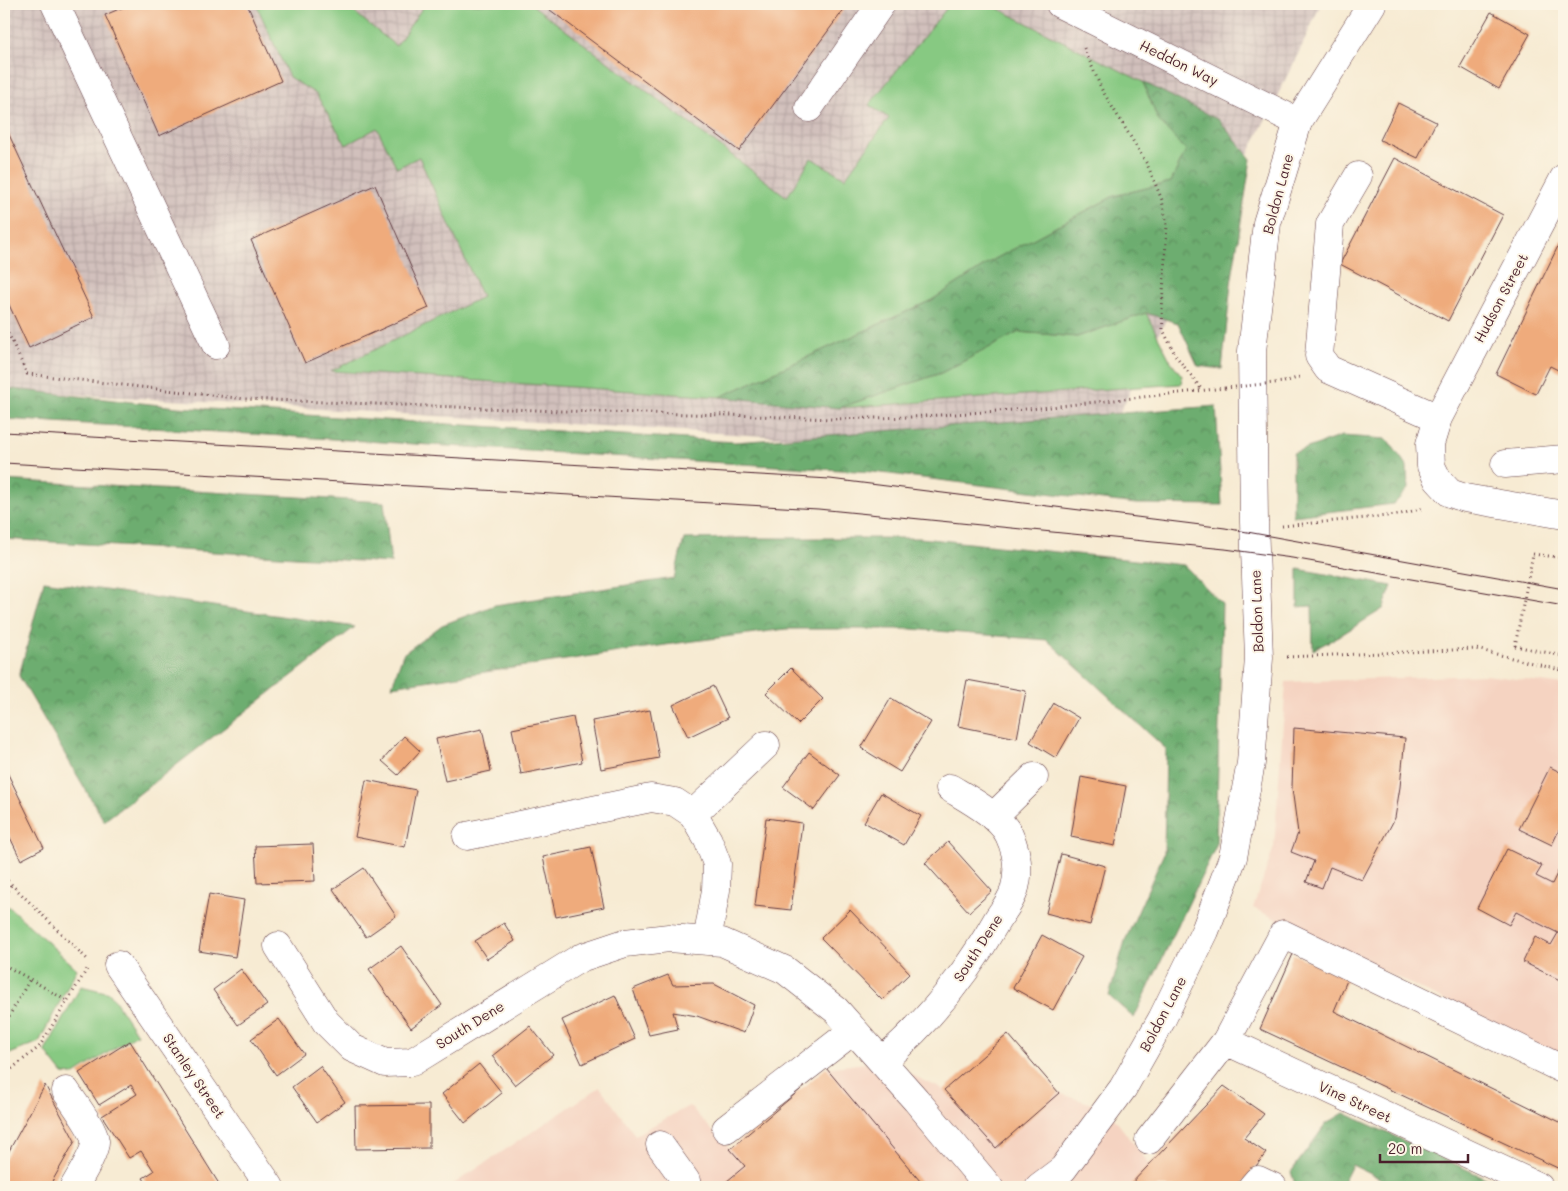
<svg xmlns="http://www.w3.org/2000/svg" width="1568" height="1191" font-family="Mali,sans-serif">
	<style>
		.built { fill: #f5d3c1 }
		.industrial { fill: url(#industrial-grid) }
		.green { fill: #87c982; stroke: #687456 }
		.forest { fill: url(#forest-crowns); stroke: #5c664e }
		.building { fill: #efab7b }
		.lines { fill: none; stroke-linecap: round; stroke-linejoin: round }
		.minor-casing { stroke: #643e44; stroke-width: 29 }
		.major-casing { stroke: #643e44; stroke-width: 29 }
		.path { stroke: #643e44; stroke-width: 3; stroke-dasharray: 1 4; stroke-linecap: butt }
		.minor { stroke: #fff; stroke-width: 28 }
		.major { stroke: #fff; stroke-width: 28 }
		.tram { stroke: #4a1f2b; stroke-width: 1 }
		.path-bridge { stroke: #643e44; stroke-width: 3; stroke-dasharray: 1 4; stroke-linecap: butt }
		.labels { text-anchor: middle; stroke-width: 4; stroke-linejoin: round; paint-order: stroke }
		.street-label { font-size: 14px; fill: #4a1f2b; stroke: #fcf5e5 }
	</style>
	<defs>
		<pattern id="industrial-grid" width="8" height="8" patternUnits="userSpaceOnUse" patternTransform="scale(1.25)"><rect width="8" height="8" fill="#d1c0bc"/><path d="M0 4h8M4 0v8" fill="none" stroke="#b5a5a2"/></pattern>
		<pattern id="forest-crowns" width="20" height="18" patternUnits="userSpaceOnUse" patternTransform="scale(1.25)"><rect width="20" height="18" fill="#6dad70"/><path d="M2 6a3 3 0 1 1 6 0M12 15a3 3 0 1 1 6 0" fill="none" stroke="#5c8c5c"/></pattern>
	</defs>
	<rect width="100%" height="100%" fill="#fcf5e5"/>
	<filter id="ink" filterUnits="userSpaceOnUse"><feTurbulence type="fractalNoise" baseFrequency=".02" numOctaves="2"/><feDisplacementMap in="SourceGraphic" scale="10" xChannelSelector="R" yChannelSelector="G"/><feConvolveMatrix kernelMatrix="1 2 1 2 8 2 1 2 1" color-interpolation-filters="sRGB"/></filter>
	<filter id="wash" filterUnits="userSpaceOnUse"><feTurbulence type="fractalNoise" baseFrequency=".0096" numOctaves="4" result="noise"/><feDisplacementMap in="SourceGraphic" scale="20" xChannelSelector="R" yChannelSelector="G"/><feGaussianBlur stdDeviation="1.12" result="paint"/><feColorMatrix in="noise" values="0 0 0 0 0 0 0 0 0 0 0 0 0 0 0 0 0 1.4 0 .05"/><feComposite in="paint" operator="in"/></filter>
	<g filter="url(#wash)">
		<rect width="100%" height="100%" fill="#f7ebd3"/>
		<path class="built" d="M1486,675L1564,685V1058L1253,908L1274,847L1286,682Z
			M1008,1034L1059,1093L1107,1109L1167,1187H449L600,1087L635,1135L689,1106L730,1149L826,1068L882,1061L944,1090Z"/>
		<path class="industrial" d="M4,4H1321L1300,50L1098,456L4,390Z"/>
		<path class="green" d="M256,4H344L396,46L425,4H531L787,197L811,158L845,178L889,118L869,105L950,4H989L1143,82L1158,120L1186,150L1171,182L1114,196L995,259L932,300L720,397L331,371L482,297L419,157L397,168L377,128L346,145L316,94L289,77Z
			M1146,313L1170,360L1182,376L1181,384L839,408L941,373L1019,332L1077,337Z
			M8,906L77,969L39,1042L5,1056L4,1058V915Z
			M81,986L110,993L137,1034L73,1075L63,1074L45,1051Z"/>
		<path class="forest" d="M1143,82L1219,120L1251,159L1231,284L1222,369L1198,366L1178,323L1146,313L1077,337L1019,332L941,373L839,408L720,397L932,300L995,259L1114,196L1171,182L1186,150L1158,120Z
			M4,388L178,407L735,442L1216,406L1222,505L1136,504L873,472L4,419Z
			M1342,436L1387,439L1407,466L1408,489L1394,504L1293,516V453Z
			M4,480L384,502L391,563L4,539Z
			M741,538H920L1184,565L1222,604L1216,846L1134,1018L1109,996L1125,941L1164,853L1166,749L1047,640L912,629H786L679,643L392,686L403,654L442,625L495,605L674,578L684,539Z
			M1298,569L1392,586L1383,609L1341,635L1313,650L1312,606L1298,607Z
			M44,581L355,627L104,821L19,676Z
			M1344,1113L1505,1187H1398L1352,1165L1341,1187H1296L1291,1172L1326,1124Z"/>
		<g id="blocks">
			<path class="building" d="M131,4H247L281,81L159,136L105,15Z
				M542,4H848L739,151Z
				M1491,12L1530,34L1499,89L1460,67Z
				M1398,103L1436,122L1418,158L1380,140Z
				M4,124L94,317L29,348L4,294Z
				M1395,158L1503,215L1448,321L1340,264Z
				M375,185L429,308L305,363L251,240Z
				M1561,240L1564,242V373L1550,366L1536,394L1496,374Z
				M791,668L823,699L798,724L766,693Z
				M967,680L1026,691L1017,738L958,726Z
				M713,686L728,718L688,737L673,705Z
				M891,698L931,722L900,772L861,748Z
				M1054,703L1079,718L1056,758L1030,742Z
				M650,710L659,758L601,769L592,721Z
				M573,717L582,762L521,774L512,729Z
				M1294,728L1405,738L1400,787L1395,818L1362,880L1330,867L1322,888L1306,882L1314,861L1291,852L1298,833L1292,788Z
				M482,729L491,771L445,781L436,739Z
				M404,736L420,751L398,775L382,761Z
				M809,752L840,775L814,810L783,787Z
				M4,766L44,848L21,860L4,825Z
				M1550,767L1564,774V833L1559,830L1552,845L1519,829Z
				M1081,777L1126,786L1115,846L1071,837Z
				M366,780L416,790L405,847L355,837Z
				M881,793L921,816L904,845L864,822Z
				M766,818L802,823L791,910L755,906Z
				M948,842L992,891L969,912L925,863Z
				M313,844L315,881L257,883L255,846Z
				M591,847L604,907L556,917L543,857Z
				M1507,849L1542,866L1536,876L1552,884L1564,859V982L1523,962L1535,937L1551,945L1558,933L1516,912L1509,925L1477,908Z
				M1061,854L1105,866L1090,925L1046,913Z
				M364,868L396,916L366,937L333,889Z
				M209,894L244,900L235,957L199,951Z
				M850,910L910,973L882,1000L821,938Z
				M504,923L515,941L487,959L475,941Z
				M1042,935L1082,957L1053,1010L1013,988Z
				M401,946L442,1005L411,1028L369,969Z
				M1293,954L1348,978L1334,1011L1564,1124V1171L1260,1029Z
				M241,969L267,1005L238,1025L213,990Z
				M668,975L673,985L714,984L754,1005L744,1033L697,1016L673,1012L678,1029L649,1035L633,989Z
				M615,995L635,1039L582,1064L562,1020Z
				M279,1019L304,1054L276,1075L251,1039Z
				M530,1026L553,1055L515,1085L492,1056Z
				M1008,1034L1059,1093L996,1148L944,1090Z
				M130,1041L221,1187H149L143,1178L154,1171L141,1151L129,1158L102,1116L137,1094L131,1085L99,1105L79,1073Z
				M479,1064L502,1093L465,1123L442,1094Z
				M320,1066L345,1102L317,1122L292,1087Z
				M826,1068L925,1187H720L745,1166L730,1149Z
				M45,1085L75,1141L49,1187H4V1160Z
				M1224,1086L1264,1114L1244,1138L1266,1153L1240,1187H1128Z
				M429,1105V1148L356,1149L355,1106Z"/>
		</g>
	</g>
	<g filter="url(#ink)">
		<use href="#blocks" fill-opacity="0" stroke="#643e44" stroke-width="1"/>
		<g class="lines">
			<g class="minor-casing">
				<path id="minor" d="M55,4L216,345
					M1060,4L1298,122
					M809,108L881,4
					M1358,176L1330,224L1319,356L1328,369L1438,418
					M1564,178L1438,418L1430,444L1431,466L1438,480L1450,493L1465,498L1564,515
					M1505,464L1564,459
					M693,814L766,745
					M993,817L1034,777
					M467,836L651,798L675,802L693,814L708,840L717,864L716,890L707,941
					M278,946L326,1022L352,1048L385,1063L412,1062L580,958L625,943L669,938L722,942L785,970L836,1010L916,1100L989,1187
					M118,965L270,1187
					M1226,1041L1539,1187
					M882,1061C930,1020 966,975 997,920C1003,911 1011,901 1014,891C1020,872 1017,852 1009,835C1000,816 968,799 950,788
					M66,1091C73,1102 94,1129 95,1141C96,1151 79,1178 74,1187
					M726,1129L854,1030
					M1149,1140L1226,1041L1283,934L1564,1070
					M660,1145L686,1181L687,1187
					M1252,1187L1258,1180L1273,1187"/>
			</g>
			<g class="major-casing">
				<path id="major" d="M1039,1187L1063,1169L1123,1088L1162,1019L1205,931L1233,857L1251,763L1259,658L1254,522L1252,351L1267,223L1298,122L1372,4"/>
			</g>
			<path class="path" d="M1084,48L1102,90L1147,164L1162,200L1167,225L1162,310L1163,330L1176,356L1202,390
				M4,324L27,374L245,399L561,411L731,415L833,419L911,417L1041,408L1225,388
				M1284,382L1300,377
				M1282,526L1397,515L1424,508
				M1533,554L1564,558
				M1515,646L1564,656
				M1287,657L1476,649L1564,671
				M4,877L89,961
				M4,900L11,885
				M4,965L30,979L67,1001
				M4,1025L30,979
				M4,1075L39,1047L89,966"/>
			<use href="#minor" class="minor"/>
			<use href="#major" class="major"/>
			<path class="tram" d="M4,432L830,479L1225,528L1564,589
				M4,463L818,509L1225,549L1292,558L1564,606"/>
			<path class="path-bridge" d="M1225,388L1284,382
				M1515,646L1533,554"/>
		</g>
	</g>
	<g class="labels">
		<g class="street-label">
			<text transform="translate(1179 63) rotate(26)" y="5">Heddon Way</text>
			<text transform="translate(1278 194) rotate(-75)" y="5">Boldon Lane</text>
			<text transform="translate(1501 298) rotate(-62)" y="5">Hudson Street</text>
			<text transform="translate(1257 611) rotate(-92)" y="5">Boldon Lane</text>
			<text transform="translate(978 948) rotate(-57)" y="5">South Dene</text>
			<text transform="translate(1163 1014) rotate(-62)" y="5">Boldon Lane</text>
			<text transform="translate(470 1025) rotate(-32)" y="5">South Dene</text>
			<text transform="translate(194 1076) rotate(56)" y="5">Stanley Street</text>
			<text transform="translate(1355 1102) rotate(25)" y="5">Vine Street</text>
		</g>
	</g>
	<rect width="1568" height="1191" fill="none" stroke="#fcf5e5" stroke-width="20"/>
	<path d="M1380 1154v8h88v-8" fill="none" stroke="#4a1f2b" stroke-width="2.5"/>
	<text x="1388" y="1154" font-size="15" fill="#4a1f2b" stroke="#fcf5e5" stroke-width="4" paint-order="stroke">20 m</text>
</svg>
